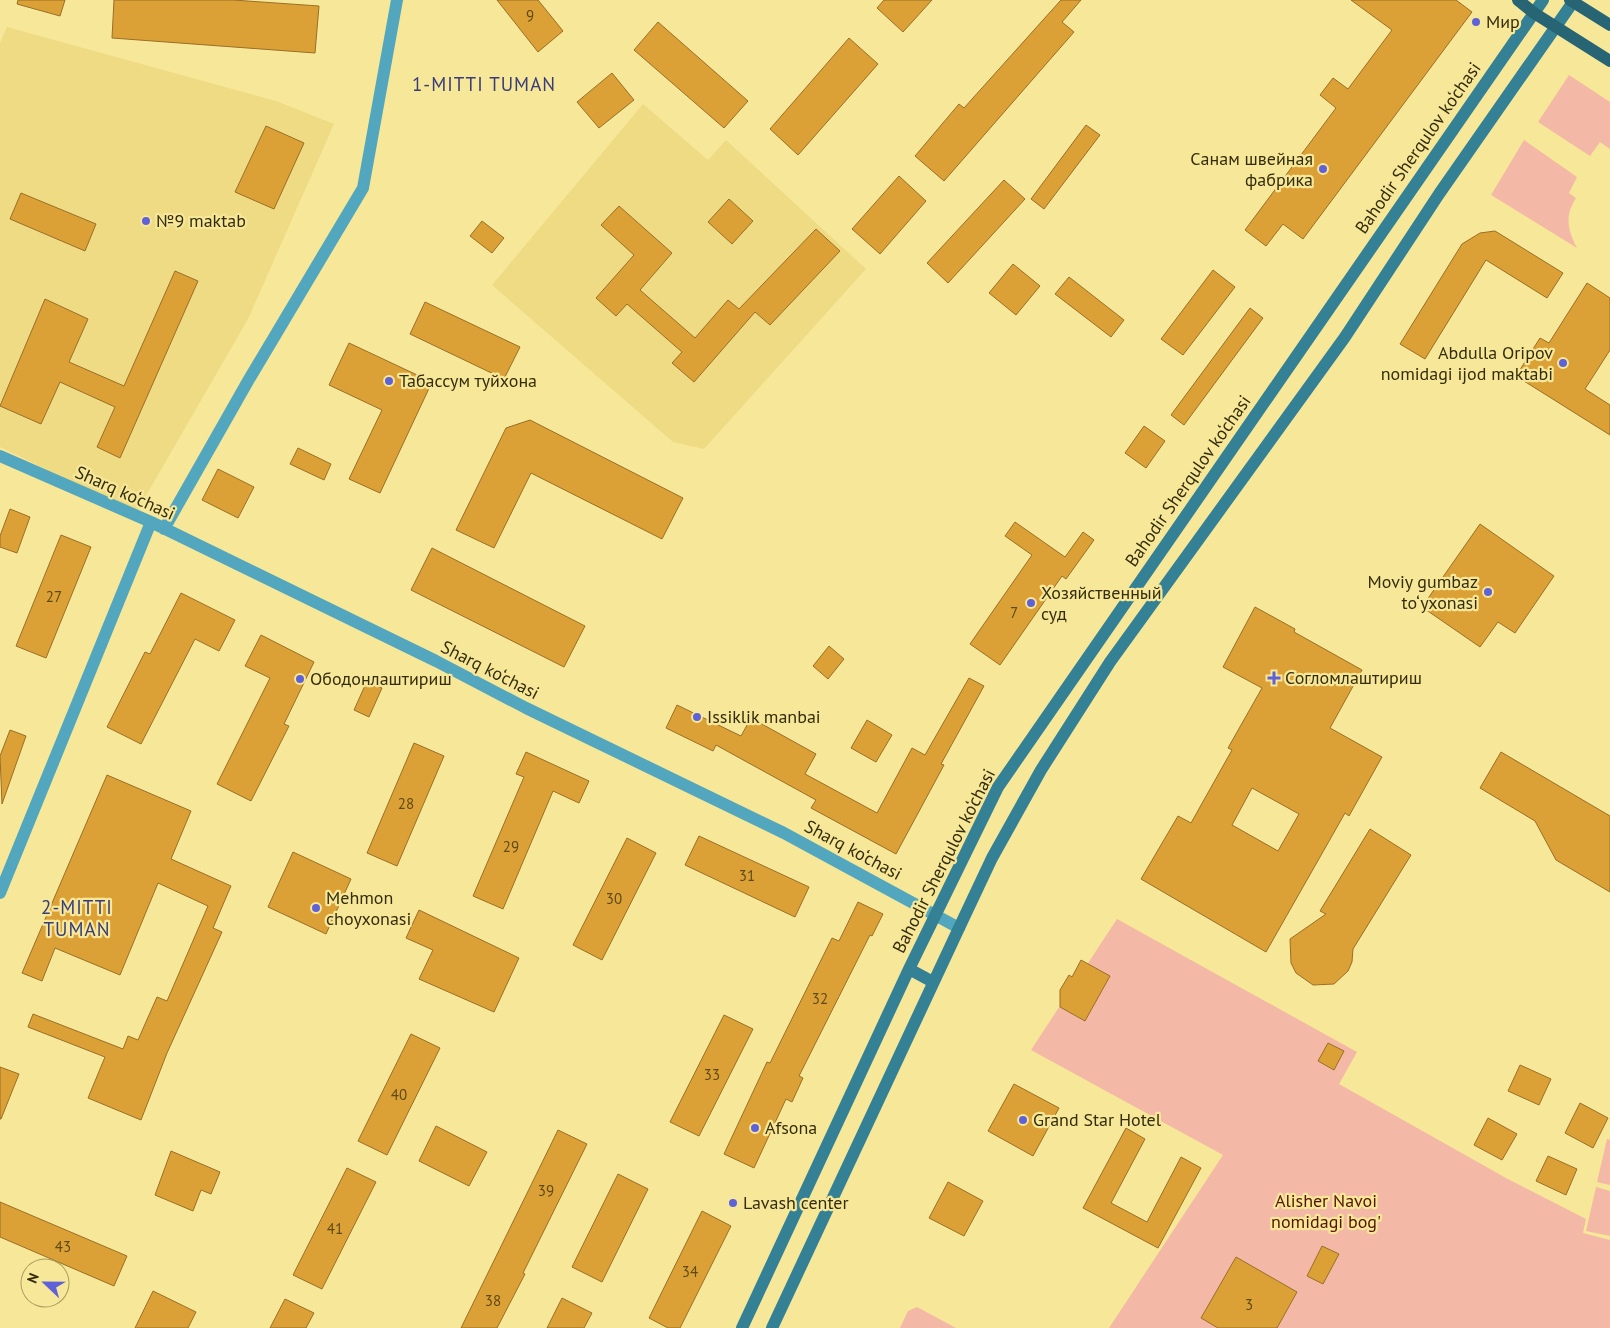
<svg xmlns="http://www.w3.org/2000/svg" width="1610" height="1328" font-family="'PT Sans',sans-serif">
	<style>
		.built { fill: #eedb84 }
		.green { fill: #f3b8a6 }
		.building { fill: #dca136; stroke: #986f28; fill-rule: evenodd }
		.lines { fill: none; stroke-linecap: round; stroke-linejoin: round }
		.street { stroke: #52a7be; stroke-width: 12 }
		.secondary { stroke: #348095; stroke-width: 12 }
		.primary { stroke: #276474; stroke-width: 12 }
		.poi-dot { fill: #5f61d9; stroke: #f7e798; stroke-width: 2 }
		.labels { text-anchor: middle; stroke-width: 4.5; stroke-linejoin: round; paint-order: stroke }
		.number-label { font-size: 15px; fill: #5e4a16 }
		.poi-label { font-size: 18px; fill: #342d0c; stroke: #f7e798; text-anchor: start }
		.street-label { font-size: 18px; fill: #342d0c; stroke: #f7e798 }
		.park-label { font-size: 18px; fill: #541300; stroke: #f7e798 }
		.neighbourhood-label { font-size: 19px; letter-spacing: 1px; fill: #383c78; stroke: #f7e798 }
	</style>
	<rect width="100%" height="100%" fill="#f7e798"/>
	<path class="built" d="M7,27L276,101L334,124L248,319L136,513L0,447V43Z
		M643,104L708,160L726,140L866,269L704,449L673,442L492,285Z"/>
	<path class="green" d="M1569,75L1610,102V149L1600,142L1590,156L1538,122Z
		M1524,140L1577,177L1569,193L1576,198C1564,217 1568,230 1577,248L1491,195Z
		M1117,919L1357,1052L1339,1084L1506,1178L1586,1219L1583,1233L1610,1240V1328H1109L1223,1155L1031,1050Z
		M1607,1139L1610,1140V1185L1597,1182Z
		M1596,1187L1610,1191V1236L1586,1231Z
		M917,1307L956,1328H900L908,1311Z"/>
	<path class="building" d="M18,0H65L60,16L17,4Z
		M114,0H233L319,6L315,53L112,38Z
		M497,0H538L563,31L538,52Z
		M884,0H932L903,32L877,8Z
		M1061,0H1081L1062,22L1074,32L944,181L915,156L959,104L964,108Z
		M1351,0H1456L1472,12L1303,239L1283,224L1266,246L1245,230L1336,108L1320,95L1333,78L1348,89L1392,30Z
		M658,22L748,101L724,128L634,50Z
		M849,38L878,64L798,155L770,129Z
		M612,73L634,100L599,128L577,102Z
		M1086,125L1100,135L1044,209L1031,199Z
		M266,126L304,143L274,209L235,192Z
		M899,176L926,201L880,254L852,229Z
		M1004,180L1025,199L948,283L927,263Z
		M21,193L96,224L85,251L10,219Z
		M729,199L753,221L732,244L708,222Z
		M619,206L672,253L640,290L695,338L728,300L739,309L816,229L840,251L770,325L755,312L694,382L672,363L682,352L627,304L616,316L596,298L634,255L601,225Z
		M482,221L504,238L492,253L470,236Z
		M1495,231L1563,273L1547,298L1486,260L1425,359L1400,344L1462,244L1480,233Z
		M1013,264L1040,286L1016,315L989,293Z
		M1213,270L1235,287L1183,355L1161,339Z
		M175,271L198,281L120,458L97,447L115,407L60,382L41,424L0,406L45,299L88,319L69,362L124,386Z
		M1069,277L1124,320L1111,337L1055,294Z
		M1587,283L1610,298V350L1585,389L1610,405V435L1516,376L1540,338L1549,343Z
		M425,302L520,347L504,379L410,334Z
		M1250,308L1263,318L1184,425L1171,415Z
		M349,343L432,382L380,493L349,479L382,410L329,385Z
		M530,420L683,498L662,539L531,473L494,548L456,530L506,428Z
		M1144,426L1165,441L1146,468L1125,453Z
		M298,448L331,464L324,480L290,464Z
		M218,469L254,487L238,518L202,500Z
		M10,509L30,517L17,553L0,547V536Z
		M1015,522L1065,557L1083,532L1094,540L1066,579L1062,576L1000,665L970,644L1032,555L1005,536Z
		M1480,524L1554,576L1515,633L1498,622L1480,647L1422,607Z
		M61,535L91,547L46,658L16,646Z
		M432,548L585,626L564,667L411,590Z
		M181,593L235,620L219,651L195,639L141,744L107,727L145,652L150,654Z
		M1255,607L1295,629L1294,632L1362,670L1330,728L1382,757L1349,816L1345,813L1266,952L1141,879L1178,816L1191,823L1232,750L1228,748L1262,688L1223,667ZM1252,788L1299,814L1278,851L1232,825Z
		M261,635L314,662L284,724L289,726L251,801L217,784L270,678L245,666Z
		M829,646L844,659L828,679L813,666Z
		M969,678L984,686L941,764L944,765L896,854L811,808L816,800L716,745L713,751L666,728L677,705L741,736L751,718L816,754L805,774L877,813L912,748L925,755Z
		M367,681L382,688L369,717L354,710Z
		M867,720L892,735L876,762L851,748Z
		M10,730L26,736L2,804L0,756Z
		M414,743L444,756L397,866L367,853Z
		M526,752L589,781L579,803L553,791L503,909L473,896L524,777L516,774Z
		M1501,752L1610,816V892L1556,860L1535,821L1480,788Z
		M107,775L191,811L171,859L231,886L213,928L222,932L167,1053L141,1120L88,1098L105,1057L28,1027L33,1014L123,1049L128,1036L138,1040L157,997L167,1001L208,906L158,883L120,975L55,948L42,981L22,973Z
		M1370,829L1411,855L1353,949L1352,962L1348,971L1334,984L1313,985L1296,973L1291,963L1290,939L1326,914L1320,911Z
		M699,836L809,887L795,917L685,865Z
		M627,838L656,853L602,960L573,945Z
		M293,852L351,879L326,934L268,907Z
		M858,902L883,914L872,936L870,935L799,1076L803,1078L792,1102L786,1099L754,1168L724,1154L767,1062L770,1063L832,938L839,941Z
		M419,910L519,958L494,1012L419,979L433,950L406,938Z
		M1081,960L1110,976L1085,1021L1060,1007V990L1069,975L1072,977Z
		M724,1015L753,1029L699,1136L670,1122Z
		M411,1034L440,1048L387,1155L358,1141Z
		M1328,1043L1344,1051L1334,1070L1318,1061Z
		M1520,1065L1551,1079L1539,1105L1508,1091Z
		M0,1067L19,1074L1,1119H0Z
		M1014,1084L1059,1108L1033,1156L988,1131Z
		M1580,1103L1608,1118L1593,1148L1565,1133Z
		M1488,1118L1517,1134L1502,1160L1474,1145Z
		M436,1126L487,1152L469,1186L419,1161Z
		M1126,1128L1145,1139L1111,1203L1147,1222L1181,1157L1201,1168L1158,1248L1083,1208Z
		M558,1130L587,1144L523,1273L525,1274L497,1328H461Z
		M171,1151L220,1172L211,1194L201,1190L193,1211L155,1195Z
		M1548,1156L1577,1169L1566,1195L1536,1181Z
		M347,1168L376,1182L322,1289L293,1275Z
		M618,1174L648,1189L602,1282L572,1267Z
		M948,1182L983,1201L964,1236L929,1218Z
		M0,1202L127,1256L114,1286L0,1237Z
		M702,1211L731,1226L680,1328H668L649,1318Z
		M1322,1246L1339,1254L1323,1284L1307,1276Z
		M1236,1257L1297,1292L1277,1328H1218L1201,1318Z
		M153,1291L196,1312L188,1328H135Z
		M562,1298L592,1313L584,1328H547Z
		M285,1299L314,1313L306,1328H270Z"/>
	<g class="lines">
		<path class="street" d="M0,456L151,522L436,661L526,708L784,833L959,928
			M164,529L248,381L363,188L397,0
			M0,893L151,522"/>
		<path class="secondary" d="M909,969L933,982
			M742,1328L909,969L998,787L1543,0
			M772,1328L959,928L992,858L1041,770L1110,662L1345,337L1439,194L1573,2"/>
		<path class="primary" d="M1518,0L1534,13L1610,61
			M1570,0L1610,25"/>
	</g>
	<g class="poi-dot">
		<circle cx="1476" cy="22" r="5"/>
		<circle cx="1323" cy="169" r="5"/>
		<circle cx="146" cy="221" r="5"/>
		<circle cx="1563" cy="363" r="5"/>
		<circle cx="389" cy="381" r="5"/>
		<circle cx="1488" cy="592" r="5"/>
		<circle cx="1031" cy="603" r="5"/>
		<path d="M1271.5 670.5h5v5h5v5h-5v5h-5v-5h-5v-5h5z"/>
		<circle cx="300" cy="679" r="5"/>
		<circle cx="697" cy="717" r="5"/>
		<circle cx="316" cy="908" r="5"/>
		<circle cx="1023" cy="1120" r="5"/>
		<circle cx="755" cy="1128" r="5"/>
		<circle cx="733" cy="1203" r="5"/>
	</g>
	<g class="labels">
		<g class="number-label">
			<text x="530" y="21">9</text>
			<text x="54" y="602">27</text>
			<text x="1014" y="618">7</text>
			<text x="406" y="809">28</text>
			<text x="511" y="852">29</text>
			<text x="747" y="881">31</text>
			<text x="614" y="904">30</text>
			<text x="820" y="1004">32</text>
			<text x="712" y="1080">33</text>
			<text x="399" y="1100">40</text>
			<text x="546" y="1196">39</text>
			<text x="335" y="1234">41</text>
			<text x="63" y="1252">43</text>
			<text x="690" y="1277">34</text>
			<text x="493" y="1306">38</text>
			<text x="1249" y="1310">3</text>
		</g>
		<g class="poi-label">
			<text x="1486" y="28">Мир</text>
			<text x="1313" y="165" text-anchor="end">Санам швейная<tspan x="1313" dy="21">фабрика</tspan></text>
			<text x="156" y="227">№9 maktab</text>
			<text x="1553" y="359" text-anchor="end">Abdulla Oripov<tspan x="1553" dy="21">nomidagi ijod maktabi</tspan></text>
			<text x="399" y="387">Табассум туйхона</text>
			<text x="1478" y="588" text-anchor="end">Moviy gumbaz<tspan x="1478" dy="21">to‘yxonasi</tspan></text>
			<text x="1041" y="599">Хозяйственный<tspan x="1041" dy="21">суд</tspan></text>
			<text x="1285" y="684">Согломлаштириш</text>
			<text x="310" y="685">Ободонлаштириш</text>
			<text x="707" y="723">Issiklik manbai</text>
			<text x="326" y="904">Mehmon<tspan x="326" dy="21">choyxonasi</tspan></text>
			<text x="1033" y="1126">Grand Star Hotel</text>
			<text x="765" y="1134">Afsona</text>
			<text x="743" y="1209">Lavash center</text>
		</g>
		<g class="street-label">
			<text transform="translate(1418 148) rotate(-55)" y="6">Bahodir Sherqulov ko‘chasi</text>
			<text transform="translate(1188 481) rotate(-55)" y="6">Bahodir Sherqulov ko‘chasi</text>
			<text transform="translate(125 493) rotate(24)" y="6">Sharq ko‘chasi</text>
			<text transform="translate(490 670) rotate(27)" y="6">Sharq ko‘chasi</text>
			<text transform="translate(853 850) rotate(28)" y="6">Sharq ko‘chasi</text>
			<text transform="translate(944 861) rotate(-63)" y="6">Bahodir Sherqulov ko‘chasi</text>
		</g>
		<g class="park-label">
			<text x="1326" y="1207">Alisher Navoi<tspan x="1326" dy="21">nomidagi bog'</tspan></text>
		</g>
		<g class="neighbourhood-label">
			<text x="484" y="91">1-MITTI TUMAN</text>
			<text x="77" y="914">2-MITTI<tspan x="77" dy="22">TUMAN</tspan></text>
		</g>
	</g>
	<g transform="translate(45 1283) rotate(292)"><circle r="24" fill="#f7e798" stroke="#a99d60"/>
	<path d="M0-4L9 19L0 12L-9 19Z" fill="#5f61d9"/>
	<text y="-8" font-size="14" font-weight="bold" text-anchor="middle" fill="#342d0c">N</text>
	</g>
</svg>
